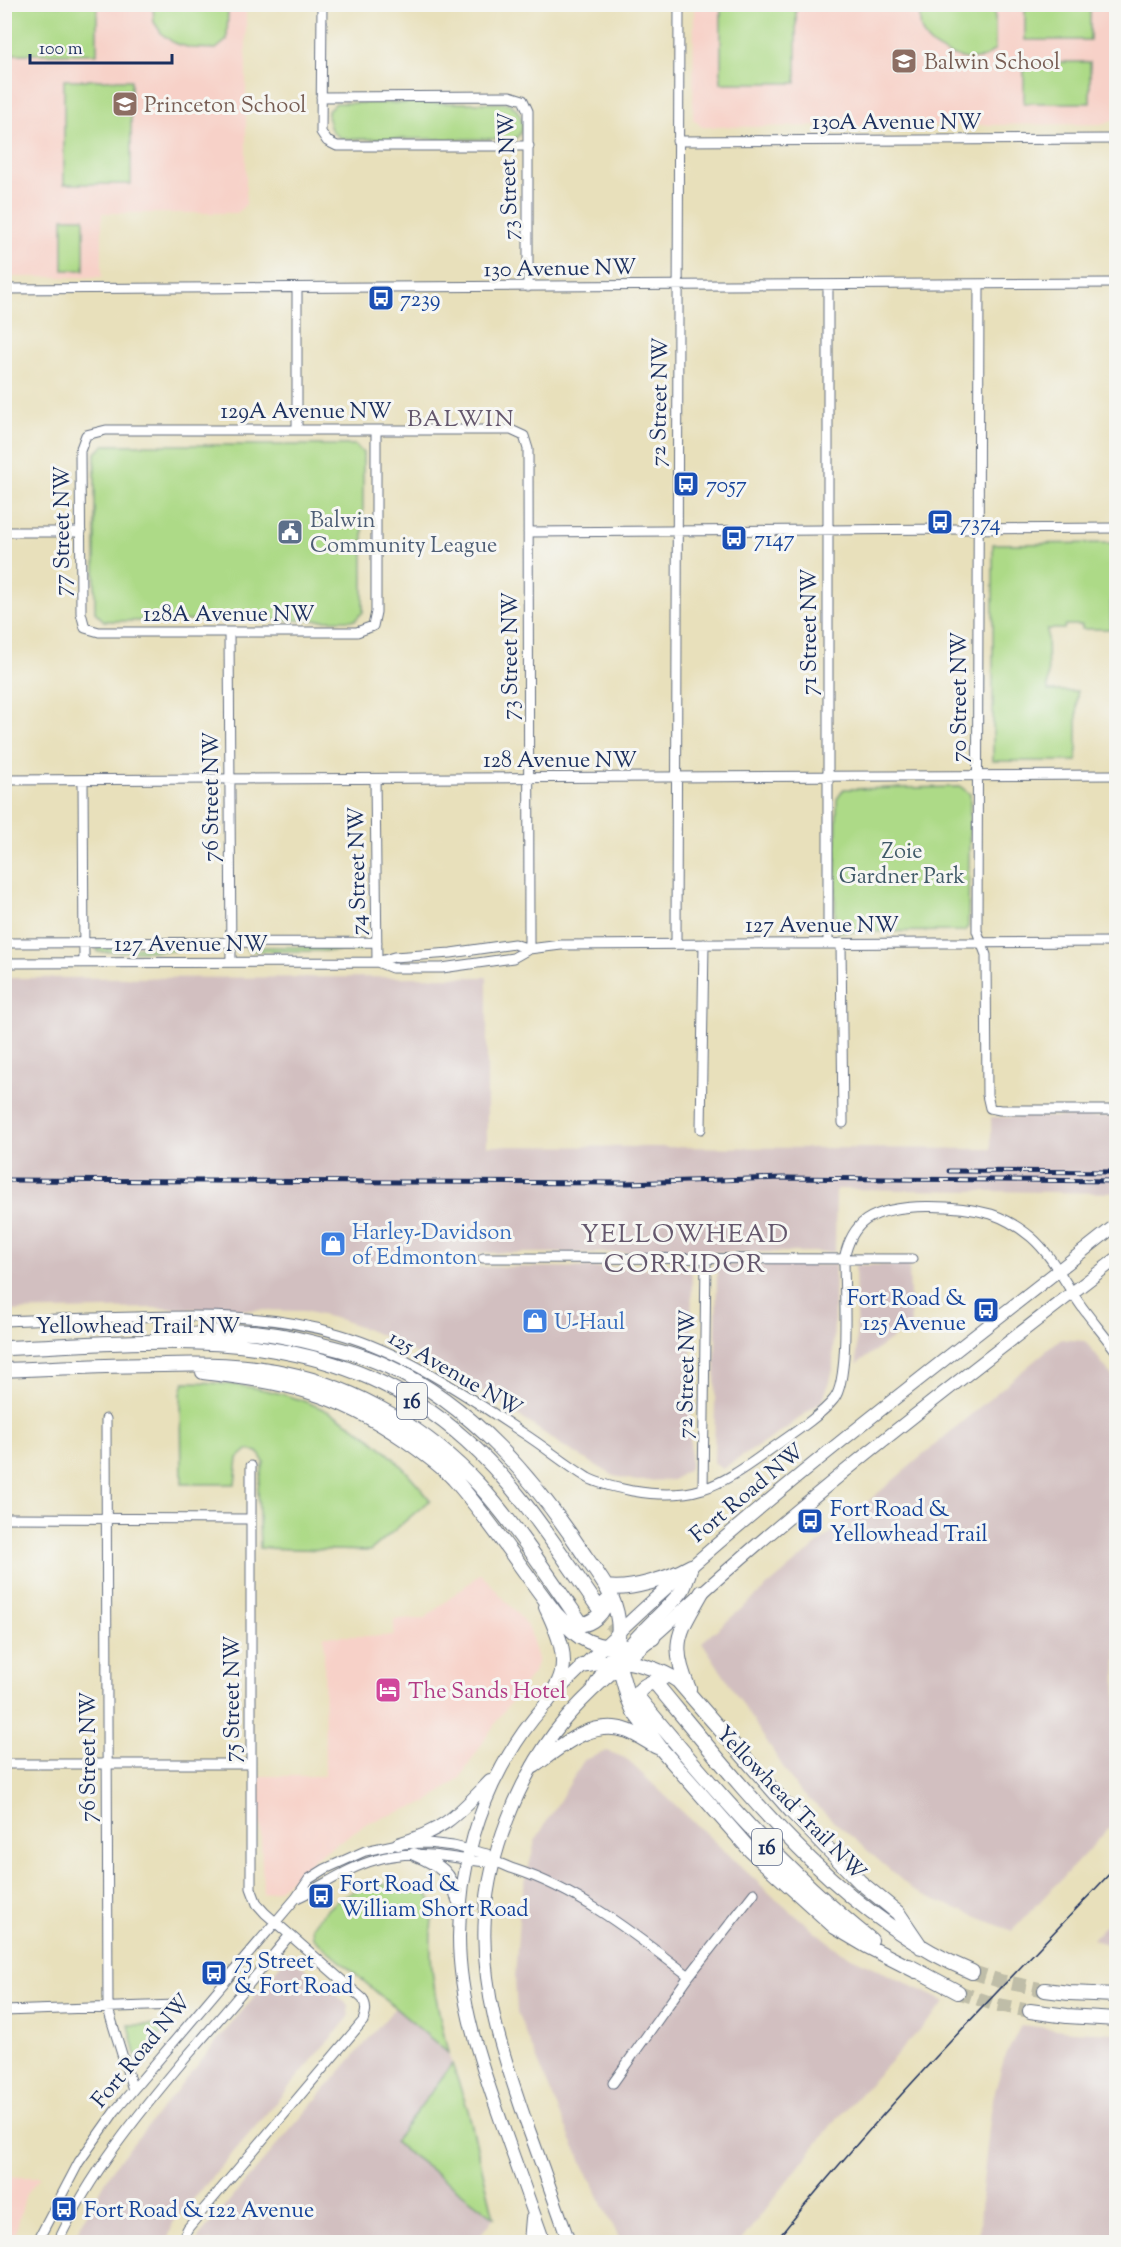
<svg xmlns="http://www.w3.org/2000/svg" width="1121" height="2247" font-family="'Sorts Mill Goudy',serif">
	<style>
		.built { fill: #f7d1c8 }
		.industrial { fill: #d2bfc0 }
		.green { fill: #adda87; stroke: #648472; stroke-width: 1.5 }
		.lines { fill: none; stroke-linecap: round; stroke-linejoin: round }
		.highway-tunnel { stroke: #bfbda8; stroke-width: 14; stroke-dasharray: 14 7; stroke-linecap: butt }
		.minor-casing { stroke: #636d7f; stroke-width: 11 }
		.major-casing { stroke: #636d7f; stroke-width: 14 }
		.highway-casing { stroke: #636d7f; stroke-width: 16 }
		.minor { stroke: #fff; stroke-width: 9 }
		.major { stroke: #fff; stroke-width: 12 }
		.highway { stroke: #fff; stroke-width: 14 }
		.tram { stroke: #1b2f5e; stroke-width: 1.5 }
		.rail-casing { stroke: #1b2f5e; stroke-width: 5 }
		.rail { stroke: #f6f6f2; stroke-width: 3; stroke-dasharray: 9; stroke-linecap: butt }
		.labels { text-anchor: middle; stroke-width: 6; stroke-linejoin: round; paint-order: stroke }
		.shield { fill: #f6f6f2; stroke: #5d6b8a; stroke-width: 1.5 }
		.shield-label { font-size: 21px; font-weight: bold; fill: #1b2f5e }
		.education-label { font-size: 22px; fill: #785e54; stroke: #f6f6f2; text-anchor: start }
		.street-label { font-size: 22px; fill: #1b2f5e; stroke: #f6f6f2 }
		.transit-label { font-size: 22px; fill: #164399; stroke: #f6f6f2; text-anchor: start }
		.service-label { font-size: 22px; fill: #4e5e75; stroke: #f6f6f2; text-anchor: start }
		.park-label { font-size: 22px; fill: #405a68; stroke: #f6f6f2 }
		.shop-label { font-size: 22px; fill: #366cbe; stroke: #f6f6f2; text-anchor: start }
		.hotel-label { font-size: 22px; fill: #b23c85; stroke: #f6f6f2; text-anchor: start }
		.neighbourhood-label { font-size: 24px; letter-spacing: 1.5px; fill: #64576d; stroke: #f6f6f2 }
		.quarter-label { font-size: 26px; letter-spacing: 1.5px; fill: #64576d; stroke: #f6f6f2 }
	</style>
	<rect width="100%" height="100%" fill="#f6f6f2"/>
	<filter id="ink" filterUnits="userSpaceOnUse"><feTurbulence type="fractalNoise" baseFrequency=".0167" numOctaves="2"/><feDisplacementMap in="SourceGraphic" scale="12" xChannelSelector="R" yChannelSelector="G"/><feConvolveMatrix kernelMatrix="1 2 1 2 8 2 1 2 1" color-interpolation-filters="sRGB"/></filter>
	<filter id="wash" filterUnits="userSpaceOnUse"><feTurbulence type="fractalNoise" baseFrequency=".008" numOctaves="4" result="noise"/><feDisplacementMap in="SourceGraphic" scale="24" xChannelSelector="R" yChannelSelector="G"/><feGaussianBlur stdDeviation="1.35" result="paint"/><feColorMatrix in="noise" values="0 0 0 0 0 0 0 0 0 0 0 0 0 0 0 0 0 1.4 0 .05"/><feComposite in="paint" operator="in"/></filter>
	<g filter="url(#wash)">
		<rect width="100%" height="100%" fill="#e8e0bb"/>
		<path class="built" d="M5,5H246V204L237,213H102V277H5Z
			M694,5H1114L1115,118L1106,124L702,127L693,119Z
			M481,1573L521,1618L530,1631L538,1659L534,1672L500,1716L460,1778L428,1802L367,1823L318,1856L279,1889L263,1894L259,1776H325L324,1636H394V1619H424Z
			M4,2177H40L26,2194L13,2242H5Z"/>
		<path class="industrial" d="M487,977V1146L991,1149V1117H1116V1193L836,1189L835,1252L476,1253L477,1267L679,1268L692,1273L690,1468L673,1480L637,1481L614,1476L563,1446L469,1382L383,1336L342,1320L304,1311L154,1308L5,1311V978Z
			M717,1265H835L833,1370L823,1400L784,1430L722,1469L714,1463Z
			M855,1265H909L911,1325L857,1364Z
			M1060,1339L1085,1341L1116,1381V1821L1012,1931L914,1891L798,1790L702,1642Z
			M607,1751L625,1758L778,1901L841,1952L946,2002L833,2123L740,2242H621L571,2140L517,2012L515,1979L520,1903L535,1841L584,1760Z
			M1116,1913V1949L1092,1939Z
			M295,1960L348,2005L349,2017L173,2223L167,2242H71L113,2168L283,1961Z
			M395,2008L448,2053L452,2064L394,2142L494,2217L475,2242H197L199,2236Z
			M1021,2025L1072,2031L1116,2033V2242H979L982,2191L992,2102L1004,2059Z"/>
		<path class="green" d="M5,4L97,5V54H5Z
			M153,5H228L227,40L216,49L191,48L174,43L162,34L154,22Z
			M721,5H796V83H721Z
			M921,5H995V49C992,52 987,56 983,58C964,63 930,51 922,32C919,25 920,13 921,5Z
			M1025,5H1090V40H1025Z
			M1024,62H1090V103H1024Z
			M64,80H131V184H64Z
			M336,103H508C521,108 529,132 514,139H345C330,135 328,125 328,111Z
			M63,218H84V270H63Z
			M104,445H355L363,453V612L355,620L104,621L95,612V454Z
			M1116,543V601H1111V629H1082V625H1065L1064,629H1047L1048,691H1077V761H993V544Z
			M961,787L970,794L968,927L964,931L839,932L835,926L837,799L844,789Z
			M99,947H209L211,950L98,952L97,949Z
			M248,947H361L363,949L360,951H248L246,948Z
			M184,1382C289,1382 366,1414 430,1500L370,1551L260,1548L258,1487L264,1462L258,1452L247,1450L238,1458L235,1484H182L181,1393Z
			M391,1884C403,1884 422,1884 429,1896C435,1907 431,1922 431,1933C429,1974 439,2013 448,2053L313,1938L312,1926C337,1896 352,1887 391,1884Z
			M129,2025H159L164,2029L138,2063Z
			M452,2064L468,2110L494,2217L394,2142Z"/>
	</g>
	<g filter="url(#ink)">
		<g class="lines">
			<path class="highway-tunnel" d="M598,1607L622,1639
				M972,1972L1000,1981L1045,1990
				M958,1992L994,2004L1030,2011"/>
			<g class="minor-casing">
				<path id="minor" d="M322,4L321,132L327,141L337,146H529
					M321,97L510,96L523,100L528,111V287
					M677,141L1116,139
					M979,284L977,931L986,955L987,1095L990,1108L1000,1110H1116
					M297,288V430
					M4,289L1116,283
					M376,430V612L373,626L357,632H99L85,628L81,613L80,451L86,435L106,430H511L524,436L528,449L529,949
					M4,532H81
					M528,532L1116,528
					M229,632L231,962
					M375,779L377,962
					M4,780L1116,775
					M83,780L84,962
					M4,943L377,942
					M828,943V285
					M841,943L843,1123
					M676,944L679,4
					M377,962L392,968H442L513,958L529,949L561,945L1116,942
					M4,963L377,962L394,957L451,953L514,944L529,949
					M701,1129L704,944
					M483,1258L912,1259
					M4,1321C48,1319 92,1318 136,1317C204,1315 272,1314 339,1334C405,1353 466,1395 523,1433C545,1447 565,1464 588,1478C601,1485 618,1488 633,1491C691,1501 717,1488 764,1454C783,1440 820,1417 834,1399C850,1380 844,1288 844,1259C847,1245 853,1229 866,1220C894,1201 959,1205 991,1214C1006,1219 1019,1227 1031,1237C1053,1256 1065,1284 1082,1307C1093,1322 1105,1336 1116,1351
					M106,1419L108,2009L133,2090
					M703,1489L706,1260
					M4,1518L251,1519
					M4,1764H251
					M297,1898C323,1886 347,1868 375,1860C406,1850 438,1855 470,1860C478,1862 485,1861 492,1862C500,1862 507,1867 514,1869C581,1891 634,1934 689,1976
					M4,2011L176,2005
					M613,2083L689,1976L754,1893
					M37,2242L79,2162L115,2111L296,1898L309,1879L325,1869L365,1851L398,1844L428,1843L453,1846L487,1854L493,1862
					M58,2242C90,2173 139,2113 188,2055C222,2016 256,1976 289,1936
					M181,2242L188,2228L363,2021C366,2013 367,2007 363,1999L265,1913L257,1904L251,1888V1466"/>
			</g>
			<g class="major-casing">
				<path id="major" d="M398,1844C445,1830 457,1815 490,1781
					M414,1854C440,1865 451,1872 458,1900
					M530,2242L532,2218
					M544,2242C530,2203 516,2163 502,2124C481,2064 459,2002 459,1937C459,1869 479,1800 516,1743C539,1707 569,1679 600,1650C630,1621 661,1592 693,1565C829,1446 975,1337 1116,1225
					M569,2242C555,2202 541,2162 526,2122C503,2055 480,1989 485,1916C489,1855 517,1783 554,1733C588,1688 634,1656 674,1618C814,1490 966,1375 1116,1259"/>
			</g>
			<g class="highway-casing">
				<path id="highway" d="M187,1336C239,1327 272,1332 322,1345C344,1350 366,1356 387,1366C471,1404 535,1480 585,1556C599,1576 615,1595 618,1620C622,1645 607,1666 595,1687
					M4,1348C172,1341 330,1319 466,1440C519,1487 558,1550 598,1607
					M4,1370C57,1368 110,1365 163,1365C204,1364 245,1364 285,1373C358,1388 429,1431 479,1485C516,1526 547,1574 579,1620
					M203,1372C284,1382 335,1391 404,1439C421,1451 440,1464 454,1479C491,1521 522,1570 556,1614C564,1622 571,1631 580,1637C602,1651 632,1650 653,1638
					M691,1566C688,1574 686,1585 681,1592C667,1611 621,1647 619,1666L628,1698L634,1712L662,1750L750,1850L835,1927L867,1946L916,1971
					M606,1587C630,1591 670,1578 691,1566
					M546,1607C556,1629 570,1657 559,1681C556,1688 551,1695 547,1702
					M570,1623C586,1629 602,1617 606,1602
					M582,1666C591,1665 601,1662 610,1661C630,1659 662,1670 678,1681L792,1812L860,1882L898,1913L921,1947
					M656,1684C744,1790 841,1917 972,1972
					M689,1689C669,1644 679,1632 702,1592
					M640,1700C711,1786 783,1870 871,1940
					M634,1706C635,1688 648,1683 663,1678
					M534,1766C561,1746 592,1718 628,1731C638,1735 648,1742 657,1747
					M909,1966L958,1992
					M1045,1990L1069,1993L1116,1995
					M1030,2011L1067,2016L1116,2019"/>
			</g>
			<use href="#minor" class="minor"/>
			<use href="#major" class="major"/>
			<use href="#highway" class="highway"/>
			<path class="tram" d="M775,2242C880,2110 1000,1990 1116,1867"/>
			<g class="rail-casing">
				<path id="rail" d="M949,1171L1116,1172
					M4,1180L628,1183L782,1178L1116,1181"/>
			</g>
			<use href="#rail" class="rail"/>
		</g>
	</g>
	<defs>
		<g id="school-square" transform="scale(1.35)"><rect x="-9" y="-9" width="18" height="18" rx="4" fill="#8d6e63" stroke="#f6f6f2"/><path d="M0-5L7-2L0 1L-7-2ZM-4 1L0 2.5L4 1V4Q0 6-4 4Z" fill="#fff"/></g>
		<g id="bus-square" transform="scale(1.35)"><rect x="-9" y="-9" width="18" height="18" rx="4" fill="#1a4fb4" stroke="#f6f6f2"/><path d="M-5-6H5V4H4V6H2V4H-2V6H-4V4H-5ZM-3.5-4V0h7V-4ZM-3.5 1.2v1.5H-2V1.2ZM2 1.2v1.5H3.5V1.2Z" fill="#fff"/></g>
		<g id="civic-square" transform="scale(1.35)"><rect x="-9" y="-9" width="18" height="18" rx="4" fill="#5c6f8a" stroke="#f6f6f2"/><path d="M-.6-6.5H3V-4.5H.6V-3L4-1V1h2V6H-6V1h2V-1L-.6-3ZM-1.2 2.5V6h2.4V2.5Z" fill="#fff"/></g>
		<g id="shop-square" transform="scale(1.35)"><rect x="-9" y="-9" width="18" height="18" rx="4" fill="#3f7fe0" stroke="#f6f6f2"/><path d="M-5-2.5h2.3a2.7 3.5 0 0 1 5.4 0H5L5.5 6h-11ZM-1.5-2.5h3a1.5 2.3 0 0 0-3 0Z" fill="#fff"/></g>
		<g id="hotel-square" transform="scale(1.35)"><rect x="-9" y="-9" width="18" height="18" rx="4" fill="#d1479c" stroke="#f6f6f2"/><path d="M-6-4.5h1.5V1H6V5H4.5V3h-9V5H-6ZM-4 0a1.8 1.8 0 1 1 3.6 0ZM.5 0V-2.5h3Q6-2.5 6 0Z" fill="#fff"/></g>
	</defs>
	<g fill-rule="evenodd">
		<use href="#school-square" x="904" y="61"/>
		<use href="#school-square" x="125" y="104"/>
		<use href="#bus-square" x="381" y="298"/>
		<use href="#bus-square" x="686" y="484"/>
		<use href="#bus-square" x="940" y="522"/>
		<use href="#civic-square" x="290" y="532"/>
		<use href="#bus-square" x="734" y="538"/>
		<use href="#shop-square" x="333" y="1244"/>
		<use href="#bus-square" x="986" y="1310"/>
		<use href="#shop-square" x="535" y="1321"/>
		<use href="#bus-square" x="810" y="1521"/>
		<use href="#hotel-square" x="388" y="1690"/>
		<use href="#bus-square" x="321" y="1896"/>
		<use href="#bus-square" x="214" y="1973"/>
		<use href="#bus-square" x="64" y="2209"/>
	</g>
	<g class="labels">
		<g class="shield">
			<rect x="397" y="1383" width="30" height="36" rx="4.5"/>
			<rect x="752" y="1829" width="30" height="36" rx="4.5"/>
		</g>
		<g class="shield-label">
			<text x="412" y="1408">16</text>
			<text x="767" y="1854">16</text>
		</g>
		<g class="education-label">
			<text x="924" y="69">Balwin School</text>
			<text x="144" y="112">Princeton School</text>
		</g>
		<g class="street-label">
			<text x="897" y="129">130A Avenue NW</text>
			<text transform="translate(507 176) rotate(-92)" y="8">73 Street NW</text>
			<text transform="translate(560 267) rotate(-1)" y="8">130 Avenue NW</text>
			<text transform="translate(658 402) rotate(-89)" y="8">72 Street NW</text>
			<text x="306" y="418">129A Avenue NW</text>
			<text transform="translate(61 531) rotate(-90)" y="8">77 Street NW</text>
			<text x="229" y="621">128A Avenue NW</text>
			<text transform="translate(808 632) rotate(-90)" y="8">71 Street NW</text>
			<text transform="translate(509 656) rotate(-90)" y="8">73 Street NW</text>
			<text transform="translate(958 697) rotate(-90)" y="8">70 Street NW</text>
			<text x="560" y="767">128 Avenue NW</text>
			<text transform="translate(210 797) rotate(-90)" y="8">76 Street NW</text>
			<text transform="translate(356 871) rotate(-91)" y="8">74 Street NW</text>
			<text x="822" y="932">127 Avenue NW</text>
			<text x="191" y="951">127 Avenue NW</text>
			<text x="138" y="1333">Yellowhead Trail NW</text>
			<text transform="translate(456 1372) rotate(30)" y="8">125 Avenue NW</text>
			<text transform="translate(685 1374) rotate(-89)" y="8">72 Street NW</text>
			<text transform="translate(746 1492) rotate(-40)" y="8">Fort Road NW</text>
			<text transform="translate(231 1699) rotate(-90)" y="8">75 Street NW</text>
			<text transform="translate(87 1757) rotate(-90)" y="8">76 Street NW</text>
			<text transform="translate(792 1802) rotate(46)" y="8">Yellowhead Trail NW</text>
			<text transform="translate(140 2050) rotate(-50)" y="8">Fort Road NW</text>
		</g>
		<g class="transit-label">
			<text x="400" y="306">7239</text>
			<text x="706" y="492">7057</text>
			<text x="960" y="530">7374</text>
			<text x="754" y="546">7147</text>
			<text x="966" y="1305" text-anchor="end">Fort Road &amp;<tspan x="966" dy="25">125 Avenue</tspan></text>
			<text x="830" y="1516">Fort Road &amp;<tspan x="830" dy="25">Yellowhead Trail</tspan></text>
			<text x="340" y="1891">Fort Road &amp;<tspan x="340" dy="25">William Short Road</tspan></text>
			<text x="234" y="1968">75 Street<tspan x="234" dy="25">&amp; Fort Road</tspan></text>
			<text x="84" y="2217">Fort Road &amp; 122 Avenue</text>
		</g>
		<g class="service-label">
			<text x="310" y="527">Balwin<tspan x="310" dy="25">Community League</tspan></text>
		</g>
		<g class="park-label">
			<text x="902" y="858">Zoie<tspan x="902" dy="25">Gardner Park</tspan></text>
		</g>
		<g class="shop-label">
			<text x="352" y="1239">Harley-Davidson<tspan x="352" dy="25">of Edmonton</tspan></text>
			<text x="554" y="1329">U-Haul</text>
		</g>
		<g class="hotel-label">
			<text x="408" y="1698">The Sands Hotel</text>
		</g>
		<g class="neighbourhood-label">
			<text x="461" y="426">BALWIN</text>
		</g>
		<g class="quarter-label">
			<text x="685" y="1242">YELLOWHEAD<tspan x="685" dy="30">CORRIDOR</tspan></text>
		</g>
	</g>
	<rect width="1121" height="2247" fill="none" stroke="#f6f6f2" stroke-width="24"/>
	<path d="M30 54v9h142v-9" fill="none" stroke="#1b2f5e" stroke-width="3"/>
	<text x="39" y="54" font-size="18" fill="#1b2f5e" stroke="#f6f6f2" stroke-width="4.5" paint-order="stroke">100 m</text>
</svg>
